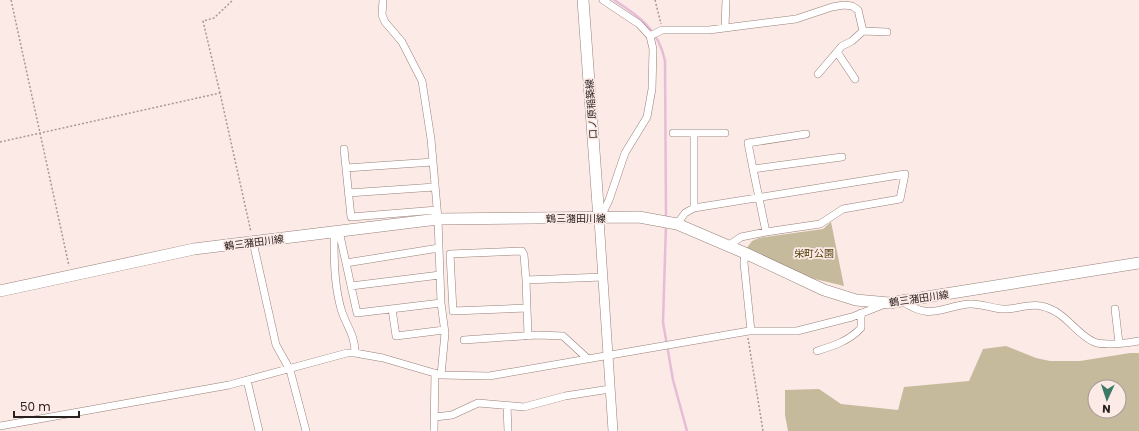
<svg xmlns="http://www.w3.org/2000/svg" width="1139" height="431" font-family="Poppins,'Noto Sans JP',sans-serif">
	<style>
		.green { fill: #c6ba9c; fill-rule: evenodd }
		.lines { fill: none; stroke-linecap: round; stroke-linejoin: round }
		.stream { stroke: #e7bcd6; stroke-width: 2.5 }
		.minor-casing { stroke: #988079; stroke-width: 8 }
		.tertiary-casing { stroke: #988079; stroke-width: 10 }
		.secondary-casing { stroke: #988079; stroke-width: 12 }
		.path { stroke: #a79996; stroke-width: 1.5; stroke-dasharray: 2 2; stroke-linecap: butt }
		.minor { stroke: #fff; stroke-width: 7 }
		.tertiary { stroke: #fff; stroke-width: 9 }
		.secondary { stroke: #fff; stroke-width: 11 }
		.labels { text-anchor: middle; stroke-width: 3.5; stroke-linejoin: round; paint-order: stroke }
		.street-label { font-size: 10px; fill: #2a201e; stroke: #fbeae6 }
		.park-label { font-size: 10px; fill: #503f08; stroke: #fbeae6 }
	</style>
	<rect width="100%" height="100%" fill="#fbeae6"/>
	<path class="green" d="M831,222L844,286L811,278L746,249L752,241L759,238L823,229Z
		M1006,346L1036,358L1050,361H1080L1130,353H1139V431H788L785,415V390L819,389L841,404L898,410L904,387L969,381L983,349ZM1095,387H1119V411H1095Z"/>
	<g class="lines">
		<path class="stream" d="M614,0C639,16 659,30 665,61L666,219
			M666,224L663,322L673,380L687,431"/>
		<g class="minor-casing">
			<path id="minor" d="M383,0L382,15L385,22L402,42L422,81L431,139L438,219L441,303L445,333L441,375
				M603,0L639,24L650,36L662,30H709L796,19L832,7L844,5L852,6L858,10L863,31L852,41L842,46L818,74
				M725,27L726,0
				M863,31L887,32
				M837,52L855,79
				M673,133H694
				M344,149L351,217L437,210
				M346,168L433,162
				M753,169L748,143L806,134
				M348,193L435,187
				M694,208V133H725
				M600,219L609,200L625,153L647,117L652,89L653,49L650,36
				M677,224L685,213L694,208L905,174L900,199L843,209L820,224L766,232L753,169L842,157
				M339,231L351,286
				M334,232C334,258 334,284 341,309C346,326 355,334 355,353
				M253,242L276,345L290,370L306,431
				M728,246L741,237L766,232
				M745,253L744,263L751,331
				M346,263L439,248
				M440,275L351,286L357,313L441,303
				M526,280L527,308L453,311L450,254L522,251L524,255L526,280L603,277
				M902,301C931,321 940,307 969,304C980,303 991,308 1002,309C1015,310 1029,303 1041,306C1066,311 1075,334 1094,342C1103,346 1129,343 1139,341
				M527,308L528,336
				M392,309L396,336L444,330
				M1115,309L1119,343
				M464,340L537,335L563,336L587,358
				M817,351C833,346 849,341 861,328V313
				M247,380L259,431
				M507,406L508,431
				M435,417L452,415L478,403L524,407L565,396L610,389
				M0,426L229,385L347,353H355L383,358L441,375L489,376L749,331H797L852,317L885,304
				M434,431L435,373"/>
		</g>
		<g class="tertiary-casing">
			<path id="tertiary" d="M599,219L613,431"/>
		</g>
		<g class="secondary-casing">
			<path id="secondary" d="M583,0L599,219
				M0,291L194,249L438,219L639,217L677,224L745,253L824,290L856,300L889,303L1139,263"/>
		</g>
		<path class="path" d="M11,0L69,266
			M655,0L661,24
			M220,93L203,21L214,18L233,0
			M0,142L220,93L251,232
			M748,338L763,431"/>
		<use href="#minor" class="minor"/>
		<use href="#tertiary" class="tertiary"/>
		<use href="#secondary" class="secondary"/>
	</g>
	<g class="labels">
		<g class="street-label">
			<text transform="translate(591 109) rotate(-94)" y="4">口ノ原稲築線</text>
			<text x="576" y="222">鶴三潴田川線</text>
			<text transform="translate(254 242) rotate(-7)" y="4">鶴三潴田川線</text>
			<text transform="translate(919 298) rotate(-8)" y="4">鶴三潴田川線</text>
		</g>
		<g class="park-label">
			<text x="814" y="257">栄町公園</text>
		</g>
	</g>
	<g transform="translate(1107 399) rotate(183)"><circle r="19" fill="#fbeae6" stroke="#a79996"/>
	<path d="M0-3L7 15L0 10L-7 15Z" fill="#3c7a66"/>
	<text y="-6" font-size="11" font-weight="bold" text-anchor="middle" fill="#2a201e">N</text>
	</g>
	<path d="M14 411v6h65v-6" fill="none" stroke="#2a201e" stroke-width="2"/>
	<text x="20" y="411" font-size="12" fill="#2a201e" stroke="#fbeae6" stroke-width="3" paint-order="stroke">50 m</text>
</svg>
